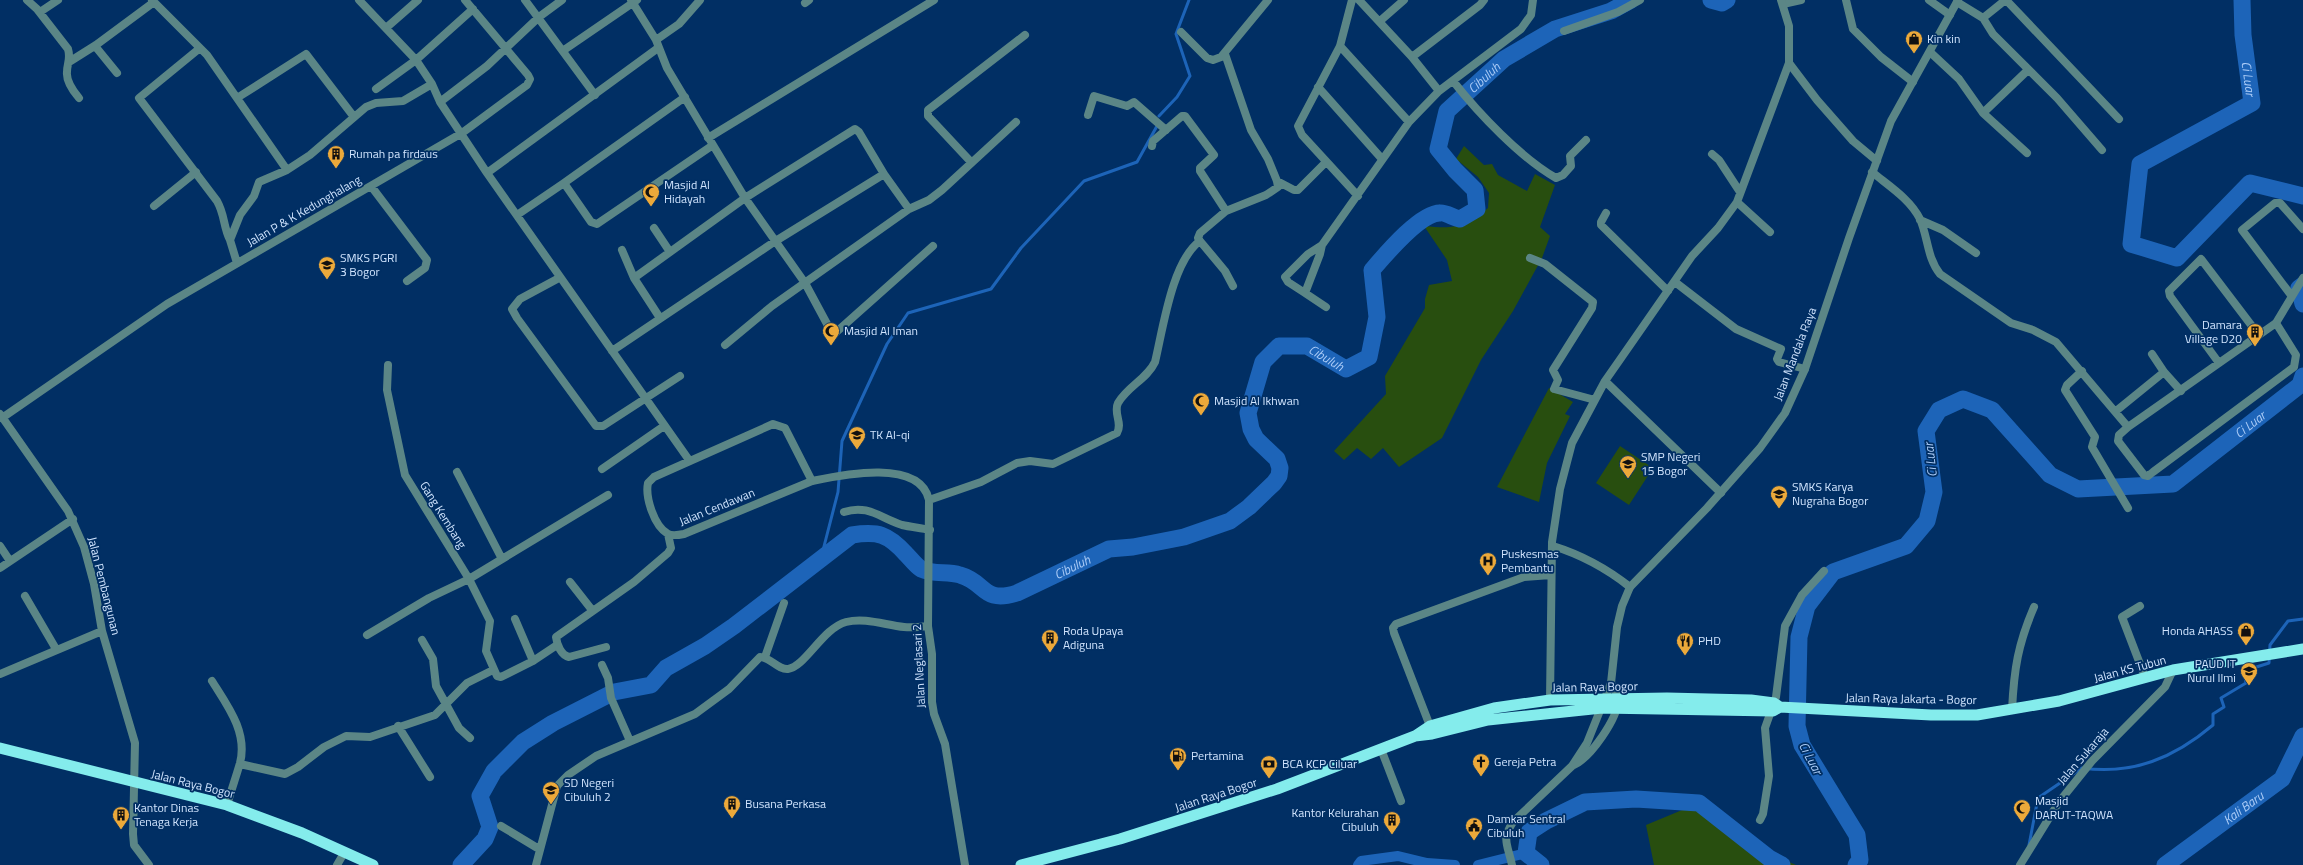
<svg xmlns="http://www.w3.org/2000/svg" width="2303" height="865" font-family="'Titillium Web',sans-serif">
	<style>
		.green { fill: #284e0f }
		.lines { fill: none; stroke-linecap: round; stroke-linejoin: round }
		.stream { stroke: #1d64b8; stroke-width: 3 }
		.canal { stroke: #1d64b8; stroke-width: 10 }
		.river { stroke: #1d64b8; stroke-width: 17 }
		.minor { stroke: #5b8686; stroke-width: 8 }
		.tertiary { stroke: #5b8686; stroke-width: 8 }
		.trunk { stroke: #84ecec; stroke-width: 11 }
		.labels { text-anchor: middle; stroke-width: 3.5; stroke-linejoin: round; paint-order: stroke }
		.poi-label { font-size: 12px; fill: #d0e4fe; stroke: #012f64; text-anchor: start }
		.street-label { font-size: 12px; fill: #d0e4fe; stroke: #012f64 }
		.water-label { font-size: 13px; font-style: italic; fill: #aacbf7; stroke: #012f64 }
	</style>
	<rect width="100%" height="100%" fill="#012f64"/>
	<path class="green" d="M1464,146L1484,165L1492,164L1498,175L1527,191L1535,174L1555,185L1540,227L1550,236L1542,258L1513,311L1481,360L1442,438L1399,467L1383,448L1371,459L1357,448L1344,460L1334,451L1386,394L1385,376L1425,308V299L1429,285L1452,281L1447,260L1424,226C1455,229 1463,228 1488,208L1489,193L1478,177L1456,159Z
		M1549,388L1573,402L1565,414L1570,416L1547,463L1539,502L1497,487Z
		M1620,446L1653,468L1629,505L1596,483Z
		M1699,803L1750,845L1796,865H1654L1646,825Z"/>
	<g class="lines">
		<path class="stream" d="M1159,116L1177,97L1190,76L1176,34L1189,0
			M821,558L838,492L842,441L887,344L908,313L991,289L1021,248L1084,181L1137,162L1157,126
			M2029,845L2038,798L2082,768C2133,775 2174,758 2213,725V714L2224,707L2221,698L2246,683L2244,671L2269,663L2270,645L2288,621L2303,619"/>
		<path class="canal" d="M1358,865L1361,861L1398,856L1427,863L1455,865
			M1478,865L1526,853"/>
		<g class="river">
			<path d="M1711,0L1722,3L1727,0"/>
			<path id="s1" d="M2242,0L2243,35L2252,103L2140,164L2131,244L2177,258L2250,183L2303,196"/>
			<path d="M2303,285L2299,288L2303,304"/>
			<path id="s2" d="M461,865L485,839L490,827L480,796L494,771L523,742L553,723L614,692L651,685L666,668L705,646L734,626L852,535C878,531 888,534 906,554C911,559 915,565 921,569C934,575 947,571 960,575C986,582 982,604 1017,593L1109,549L1133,547L1184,537L1230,521L1249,507L1274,483L1279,476L1280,468L1277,459L1256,439L1251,429L1248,413L1263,362L1279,346H1307L1346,369L1369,357L1377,317L1372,270C1385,255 1420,213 1440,213C1445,212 1454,218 1460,219L1477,209L1475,190L1455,170L1438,149L1447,111L1504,59L1555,29L1611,11L1631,0"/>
			<path d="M1541,865L1526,853L1529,832L1546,821L1585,802L1636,799L1699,803L1769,858L1782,865"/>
			<path id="s3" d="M1856,865L1860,860L1857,835L1802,745L1797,726L1799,637L1807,606L1833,572L1906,546L1927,521L1934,492L1926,431L1939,410L1963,399L1992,410L2050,475L2078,489L2173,484L2300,385L2303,376"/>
			<path id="s4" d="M2165,865L2282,779L2303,736"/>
		</g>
		<path class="minor" d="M27,0L37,9L68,49C71,59 67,63 67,72C66,81 73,91 79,98
			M152,0L207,55L287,170
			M359,0L416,60L432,84L440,102L487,173L689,460
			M525,0L595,95
			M631,0L656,40L667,68L713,145L745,198L805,283L833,335L933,246
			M1352,0L1340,46L1298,126L1302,135L1358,196
			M1359,0L1412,57L1480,5L1484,0
			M1846,0L1853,29L1881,57L1913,82
			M1929,0L1950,15
			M1957,2L1983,18L1993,34L2057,98L2102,150
			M805,3L809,0
			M1783,4L1801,0
			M40,12L58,0
			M1983,18L2003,2H2008L2119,119
			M1380,21L1404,0
			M386,28L418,0
			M1564,31L1618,12L1640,0
			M1181,32L1207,58L1213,60L1221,57L1268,0
			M656,40L679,24L700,0
			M95,46L117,73
			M200,48L139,98L217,201C225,215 223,226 230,240
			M564,50L637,0
			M1930,52L1959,79L1983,113L2027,153
			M1225,54L1251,130L1268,159L1277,181L1278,187L1266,195L1226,211L1200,233L1198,238L1200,241L1225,271L1233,286
			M1412,57L1439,91
			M69,62L96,45L154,2
			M1453,81C1479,114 1521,158 1556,178L1563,175L1571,166L1570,156L1586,140
			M1318,87L1382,159
			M376,89L416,60L473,9
			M237,98L306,54L354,117
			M440,102L487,66L539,17L562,0
			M1983,113L2028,70
			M1088,115L1094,96L1127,106L1134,102L1166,130
			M1409,122L1439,91L1521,29L1531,15L1533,0
			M708,138L934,0
			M1152,146L1153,141L1182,116H1185L1214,155L1200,168V171L1226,211
			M1712,154L1719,160L1740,192
			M971,162L928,116V110L1025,35
			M1872,172C1889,186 1910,199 1920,219C1928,237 1927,258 1940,274L2011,323L2033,330L2056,342L2128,427L2119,435L2118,441L2144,475L2148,476L2153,472L2294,367L2296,355L2276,323L2303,278
			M487,173L658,48
			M884,174L909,209L929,200L942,190L1016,122
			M1277,181L1294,190H1298L1326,162
			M564,183L685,97
			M371,186L427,260L425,268L407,281
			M1737,202L1770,232
			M154,206L196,172
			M1606,213L1601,222V225L1668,291
			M517,215L564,183L591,222L597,224L713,145
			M1920,220L1943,230L1976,253
			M654,228L670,252
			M1322,245L1308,254L1285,277L1288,282L1305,293L1320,254L1322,245L1409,122L1340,46
			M622,250L634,278L660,318
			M1530,258L1545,264L1593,302L1592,308L1553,370L1558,380L1554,389L1595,400
			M237,263L230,240L240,215L254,196L259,182L287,170L310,155L366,107L376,103L403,101L432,84
			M559,278L520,299L512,309L517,318L596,426H603L680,376
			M1675,282L1736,329L1781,349L1777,359L1779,362L1805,369
			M1305,293L1326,307
			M2291,295L2242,230L2275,203H2280L2303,229
			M725,345L772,306L909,209
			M612,351L774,242L884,174L859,132L855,129L745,198L634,278
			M2152,354L2164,372
			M2219,363L2170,296L2169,291L2201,259L2258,334
			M388,365L387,390L405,475L469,579L490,621L486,651L497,676L501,677L533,661L557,645
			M2082,371L2067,385L2065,390L2095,437L2092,447L2128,508
			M1605,381L1721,493
			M2116,411L2164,372L2181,391
			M0,414L68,511L84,547L94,584L102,631L135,743L133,834L134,845L149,865
			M2,418L167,304L462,133L527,85L530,79L528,75L465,0
			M2128,427L2276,323
			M602,469L664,426
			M457,472L502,559
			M812,481L785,428L773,424L654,477L648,483C645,497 654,526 668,534C672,536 679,535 684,534L812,481C841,475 920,458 929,500L928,626L932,654V702L934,714L945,744L965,865
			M929,500L981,482L1017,463L1030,461L1053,464L1117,433C1123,423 1113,413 1118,403C1128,386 1147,379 1155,362C1163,329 1172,261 1200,241
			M844,512C868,504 880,518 902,525C911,527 921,528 930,530
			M0,546L10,561
			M1553,546C1582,555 1606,568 1630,587
			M0,568L73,519
			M570,582L592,610
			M25,596L56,649
			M2140,606L2122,617L2145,677
			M515,619L533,661
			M367,635L429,598L469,579L608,495
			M422,640L433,659L436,686L459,728L470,738
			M606,647L569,657C561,655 557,645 556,637L634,582L668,553L671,548L668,534
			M765,657L784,603
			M602,665L608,678L611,698L630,741
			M0,674L102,631
			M212,681C227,705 248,732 240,763C236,777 231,791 227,805
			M1550,700L1552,542L1560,489L1572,443L1605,381L1619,361L1692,256L1718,228L1737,202L1789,63
			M2012,710C2014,669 2018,644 2034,607
			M398,726L430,777
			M1430,726L1394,633L1393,628L1396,624L1524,577L1551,575
			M1381,749L1401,801
			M240,764L285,774L298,767L324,747L346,736L370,737L435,715L467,683L493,670
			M1760,820L1763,814L1769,776L1765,728L1776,697L1785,626L1802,595L1824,571
			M501,826L539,849
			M337,865L344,853
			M536,865L557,786L568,775L596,756L695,714L729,689L760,657C770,657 778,670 788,669C805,667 823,628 846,622C865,617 885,625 904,627C912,628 920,627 928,626
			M2020,865L2059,802L2092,761L2165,687L2173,670"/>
		<path class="tertiary" d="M1781,0L1789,26V63L1817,100L1853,141L1877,161
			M1574,765C1591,757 1618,718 1618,700C1618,695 1613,687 1611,683
			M1512,865C1508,845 1501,840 1513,822L1572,766L1587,743L1611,683L1617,627L1622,606L1630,587L1707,508L1760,448L1785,413L1805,369L1849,238L1891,121L1958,0"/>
		<path class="trunk" d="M1415,736L1430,726L1494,708L1550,700L1667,698L1751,700L1774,703L1780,707L1931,715H1977L2059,701L2173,670L2303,649
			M0,748L227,805L302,833L373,865
			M1021,865L1120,839L1277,789L1415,736L1432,734L1488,720L1602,708L1773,711L1780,707"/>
	</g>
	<defs>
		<g id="shop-pin" transform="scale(0.9)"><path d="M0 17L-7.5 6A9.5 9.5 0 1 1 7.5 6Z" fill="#eca93a" stroke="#012f64"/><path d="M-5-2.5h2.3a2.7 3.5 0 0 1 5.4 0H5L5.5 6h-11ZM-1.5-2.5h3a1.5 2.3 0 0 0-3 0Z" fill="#111"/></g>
		<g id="building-pin" transform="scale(0.9)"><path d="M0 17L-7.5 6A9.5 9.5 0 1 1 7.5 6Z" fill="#eca93a" stroke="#012f64"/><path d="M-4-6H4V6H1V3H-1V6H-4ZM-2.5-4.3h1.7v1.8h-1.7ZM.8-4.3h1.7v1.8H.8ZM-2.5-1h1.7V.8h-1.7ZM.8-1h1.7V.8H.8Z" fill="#111"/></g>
		<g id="mosque-pin" transform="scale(0.9)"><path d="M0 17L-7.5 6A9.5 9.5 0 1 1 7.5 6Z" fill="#eca93a" stroke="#012f64"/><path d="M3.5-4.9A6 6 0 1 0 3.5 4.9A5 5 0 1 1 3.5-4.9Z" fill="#111"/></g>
		<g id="school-pin" transform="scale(0.9)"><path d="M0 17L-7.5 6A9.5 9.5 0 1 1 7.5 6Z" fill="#eca93a" stroke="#012f64"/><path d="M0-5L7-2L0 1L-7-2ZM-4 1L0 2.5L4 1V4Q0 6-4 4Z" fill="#111"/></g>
		<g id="hospital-pin" transform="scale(0.9)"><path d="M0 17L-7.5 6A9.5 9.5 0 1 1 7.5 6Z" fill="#eca93a" stroke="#012f64"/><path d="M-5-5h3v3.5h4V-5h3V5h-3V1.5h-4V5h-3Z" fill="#111"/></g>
		<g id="restaurant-pin" transform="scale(0.9)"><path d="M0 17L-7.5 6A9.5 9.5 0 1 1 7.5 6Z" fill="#eca93a" stroke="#012f64"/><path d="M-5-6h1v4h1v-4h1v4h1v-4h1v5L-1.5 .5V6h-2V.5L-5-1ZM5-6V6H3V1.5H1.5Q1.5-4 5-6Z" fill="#111"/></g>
		<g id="fuel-pin" transform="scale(0.9)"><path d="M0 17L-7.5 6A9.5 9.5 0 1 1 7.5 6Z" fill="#eca93a" stroke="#012f64"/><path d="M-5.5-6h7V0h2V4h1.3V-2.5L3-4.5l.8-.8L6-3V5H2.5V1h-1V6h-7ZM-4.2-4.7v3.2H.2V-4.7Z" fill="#111"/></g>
		<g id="church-pin" transform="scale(0.9)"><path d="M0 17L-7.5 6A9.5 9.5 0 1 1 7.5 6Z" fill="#eca93a" stroke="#012f64"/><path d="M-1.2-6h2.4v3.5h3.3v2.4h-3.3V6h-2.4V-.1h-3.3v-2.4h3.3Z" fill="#111"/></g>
		<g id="bank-pin" transform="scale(0.9)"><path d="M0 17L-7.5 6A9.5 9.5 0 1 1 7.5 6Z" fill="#eca93a" stroke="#012f64"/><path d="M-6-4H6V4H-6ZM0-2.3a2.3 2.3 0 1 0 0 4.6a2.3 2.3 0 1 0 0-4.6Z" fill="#111"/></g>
		<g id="civic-pin" transform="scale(0.9)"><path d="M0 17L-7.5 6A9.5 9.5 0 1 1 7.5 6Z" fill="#eca93a" stroke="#012f64"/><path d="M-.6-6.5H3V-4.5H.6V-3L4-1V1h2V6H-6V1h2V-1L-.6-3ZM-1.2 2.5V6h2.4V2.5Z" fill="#111"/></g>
	</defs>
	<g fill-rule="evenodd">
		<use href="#shop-pin" x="1914" y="39"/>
		<use href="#building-pin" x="336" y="154"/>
		<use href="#mosque-pin" x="651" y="192"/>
		<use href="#school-pin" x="327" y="265"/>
		<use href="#mosque-pin" x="831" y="331"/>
		<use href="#building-pin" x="2255" y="332"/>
		<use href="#mosque-pin" x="1201" y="401"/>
		<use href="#school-pin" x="857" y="435"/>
		<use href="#school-pin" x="1628" y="464"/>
		<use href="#school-pin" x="1779" y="494"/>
		<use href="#hospital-pin" x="1488" y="561"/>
		<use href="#shop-pin" x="2246" y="631"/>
		<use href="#building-pin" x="1050" y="638"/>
		<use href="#restaurant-pin" x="1685" y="641"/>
		<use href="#school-pin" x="2249" y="671"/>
		<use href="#fuel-pin" x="1178" y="756"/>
		<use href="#church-pin" x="1481" y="762"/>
		<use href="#bank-pin" x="1269" y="764"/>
		<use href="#school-pin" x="551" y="790"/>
		<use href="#building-pin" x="732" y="804"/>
		<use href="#mosque-pin" x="2022" y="808"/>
		<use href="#building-pin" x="121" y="815"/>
		<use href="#building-pin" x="1392" y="820"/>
		<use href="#civic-pin" x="1474" y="826"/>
	</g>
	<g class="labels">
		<g class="poi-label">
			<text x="1927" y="43">Kin kin</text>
			<text x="349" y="158">Rumah pa firdaus</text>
			<text x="664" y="189">Masjid Al<tspan x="664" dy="14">Hidayah</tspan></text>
			<text x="340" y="262">SMKS PGRI<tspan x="340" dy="14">3 Bogor</tspan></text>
			<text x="2242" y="329" text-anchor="end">Damara<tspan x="2242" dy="14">Village D20</tspan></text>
			<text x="844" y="335">Masjid Al Iman</text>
			<text x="1214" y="405">Masjid Al Ikhwan</text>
			<text x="870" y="439">TK Al-qi</text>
			<text x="1641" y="461">SMP Negeri<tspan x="1641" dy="14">15 Bogor</tspan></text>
			<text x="1792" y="491">SMKS Karya<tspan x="1792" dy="14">Nugraha Bogor</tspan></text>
			<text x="1501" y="558">Puskesmas<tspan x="1501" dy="14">Pembantu</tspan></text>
			<text x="1063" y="635">Roda Upaya<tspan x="1063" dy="14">Adiguna</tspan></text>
			<text x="2233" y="635" text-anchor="end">Honda AHASS</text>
			<text x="1698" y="645">PHD</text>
			<text x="2236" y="668" text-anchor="end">PAUD IT<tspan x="2236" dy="14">Nurul Ilmi</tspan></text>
			<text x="1191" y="760">Pertamina</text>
			<text x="1494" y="766">Gereja Petra</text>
			<text x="1282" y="768">BCA KCP Ciluar</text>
			<text x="564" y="787">SD Negeri<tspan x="564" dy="14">Cibuluh 2</tspan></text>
			<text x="2035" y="805">Masjid<tspan x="2035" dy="14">DARUT-TAQWA</tspan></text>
			<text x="745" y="808">Busana Perkasa</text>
			<text x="134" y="812">Kantor Dinas<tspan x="134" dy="14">Tenaga Kerja</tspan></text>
			<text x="1379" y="817" text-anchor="end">Kantor Kelurahan<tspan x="1379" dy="14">Cibuluh</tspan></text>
			<text x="1487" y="823">Damkar Sentral<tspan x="1487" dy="14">Cibuluh</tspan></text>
		</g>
		<g class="street-label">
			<text transform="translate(304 211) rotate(-30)" y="4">Jalan P &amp; K Kedunghalang</text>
			<text transform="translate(1795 354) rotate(-69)" y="4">Jalan Mandala Raya</text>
			<text transform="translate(717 507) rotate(-22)" y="4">Jalan Cendawan</text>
			<text transform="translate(443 515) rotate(58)" y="4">Gang Kembang</text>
			<text transform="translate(104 586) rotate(76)" y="4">Jalan Pembangunan</text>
			<text transform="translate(919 666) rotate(-93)" y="4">Jalan Neglasari 2</text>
			<text transform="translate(2130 669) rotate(-15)" y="4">Jalan KS Tubun</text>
			<text transform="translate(1595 687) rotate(-1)" y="4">Jalan Raya Bogor</text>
			<text transform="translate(1911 699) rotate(1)" y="4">Jalan Raya Jakarta - Bogor</text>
			<text transform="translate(2083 756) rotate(-49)" y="4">Jalan Sukaraja</text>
			<text transform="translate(193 784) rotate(14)" y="4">Jalan Raya Bogor</text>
			<text transform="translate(1216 795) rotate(-18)" y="4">Jalan Raya Bogor</text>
		</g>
		<g class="water-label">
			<text dy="5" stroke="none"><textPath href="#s2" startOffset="1654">Cibuluh</textPath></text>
			<text dy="5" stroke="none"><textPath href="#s1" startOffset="79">Ci Luar</textPath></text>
			<text dy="5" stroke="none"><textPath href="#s2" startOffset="1223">Cibuluh</textPath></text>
			<text dy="5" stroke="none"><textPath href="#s3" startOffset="915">Ci Luar</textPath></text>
			<text transform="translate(1930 460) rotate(-97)" y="5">Ci Luar</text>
			<text dy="5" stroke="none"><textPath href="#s2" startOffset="790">Cibuluh</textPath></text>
			<text transform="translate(1811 758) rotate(62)" y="5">Ci Luar</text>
			<text dy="5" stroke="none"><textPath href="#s4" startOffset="97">Kali Baru</textPath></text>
		</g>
	</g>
</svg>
